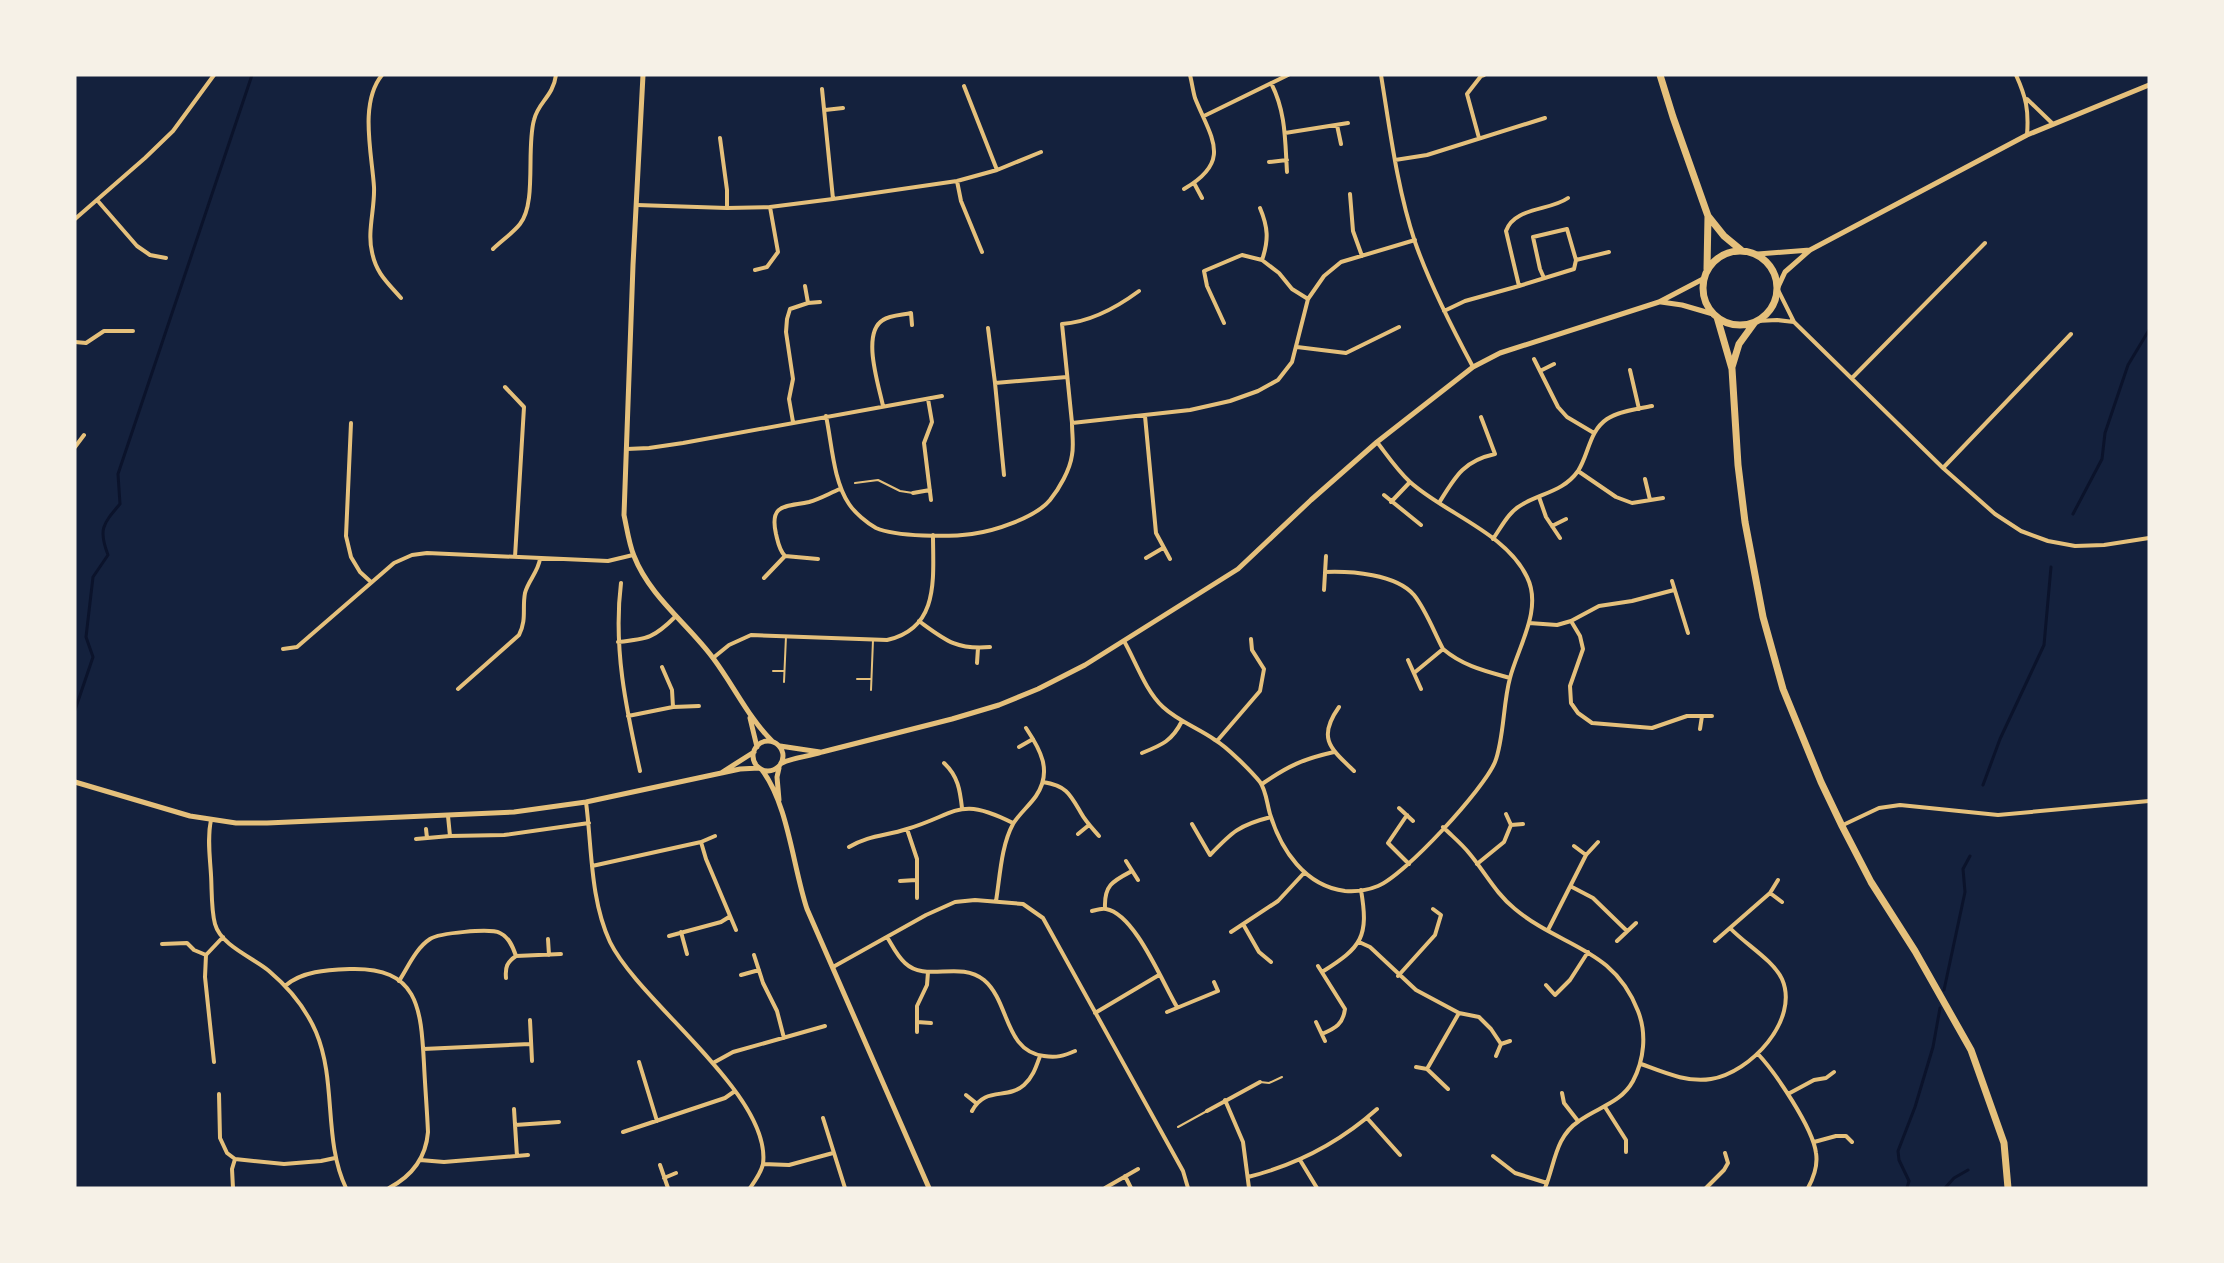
<svg xmlns="http://www.w3.org/2000/svg" width="2224" height="1263" font-family="'Fira Sans',sans-serif">
	<style>
		.lines { fill: none; stroke-linecap: round; stroke-linejoin: round }
		.stream { stroke: #0b132b; stroke-width: 3 }
		.service { stroke: #e5c07b; stroke-width: 2 }
		.minor { stroke: #e5c07b; stroke-width: 4 }
		.tertiary { stroke: #e5c07b; stroke-width: 5 }
		.trunk { stroke: #e5c07b; stroke-width: 7 }
	</style>
	<rect width="100%" height="100%" fill="#14213d"/>
	<g class="lines">
		<path class="stream" d="M2073,514L2102,459L2105,433L2128,365L2149,330
			M75,710L93,657L86,637L93,577L108,555C98,529 103,524 120,504L118,474L252,75
			M1983,785L2000,739L2044,645L2051,567
			M1944,990L1965,892L1963,869L1970,856
			M1907,1188L1909,1181L1899,1160L1898,1151L1915,1107L1933,1047L1940,1008
			M1945,1188L1954,1178L1968,1170"/>
		<path class="service" d="M855,483L878,480L900,491L913,493
			M773,671H784
			M857,679H871
			M784,682L786,636
			M871,690L873,640
			M1260,1082L1269,1083L1282,1077
			M1178,1127L1207,1111"/>
		<path class="minor" d="M382,75C359,103 372,154 374,187C375,208 367,232 372,252C376,273 387,282 401,298
			M1381,75C1390,130 1397,188 1415,242C1430,285 1451,326 1473,367
			M2016,75C2026,97 2029,110 2027,135
			M1271,83C1286,112 1285,140 1287,172
			M964,86L997,170
			M822,89L833,199
			M2027,99L2053,124
			M825,110L843,108
			M1204,116L1288,75
			M1337,125L1341,144
			M1285,133L1348,123
			M720,138L727,190V208
			M1479,138L1467,94L1481,76L1484,75
			M1395,160L1427,155L1545,118
			M1269,162L1287,160
			M957,181L961,201L982,252
			M1194,183L1202,198
			M1184,189C1233,161 1211,138 1195,98C1193,91 1192,83 1190,75
			M1350,194L1353,231L1362,256
			M97,200L137,246L150,255L166,258
			M637,205L727,208L770,207L833,199L957,181L997,170L1041,152
			M1260,208C1268,227 1269,240 1262,260
			M75,219L145,158L173,131L214,75
			M493,249C501,241 513,233 520,224C537,203 526,148 534,120C538,102 553,97 556,75
			M1576,260L1609,252
			M755,270L767,267L778,252L770,207
			M805,286L808,303
			M1519,286L1574,269L1576,260L1567,229L1533,237L1540,269L1544,278
			M1778,290L1794,322L1943,468L1995,514L2021,531L2048,541L2075,546L2104,545L2149,538
			M1444,311L1465,301L1519,286L1506,231C1514,207 1550,211 1568,198
			M1757,321L1777,320L1794,322
			M1224,323L1207,286L1204,271L1242,255L1262,260L1279,273L1292,289L1308,299
			M988,328L995,383L1067,377
			M75,342L86,343L104,331H133
			M1297,347L1346,353L1399,327
			M1534,359L1558,407L1567,417L1594,433
			M1630,370L1639,409
			M1540,371L1554,364
			M1852,378L1985,243
			M995,383L1004,475
			M505,387L524,407L515,557
			M928,399L932,422L924,443L931,500
			M883,406C879,386 861,333 883,320C890,315 902,315 911,313L912,325
			M826,416C832,444 833,480 849,504C855,513 867,523 876,528C896,537 950,537 972,534C994,531 1035,518 1050,500C1059,489 1070,470 1072,455C1074,445 1072,434 1072,423L1190,410L1230,401L1258,391L1278,380L1292,362L1308,299L1324,276L1341,262L1415,240
			M1145,416L1156,533L1170,559
			M793,422L789,399L793,379L786,332L787,319L790,309L808,303L820,302
			M351,423L346,536L351,557L360,572L371,582
			M1072,423L1062,324C1091,322 1116,308 1139,291
			M75,447L84,435
			M627,449L649,448L683,443L942,396
			M1943,468L2071,334
			M1578,471L1616,497L1632,503L1663,498
			M1645,479L1650,500
			M913,493L930,490
			M1384,495L1421,525
			M1539,497L1546,517L1560,538
			M1391,502L1410,482
			M1439,503C1455,477 1463,461 1495,454L1481,417
			M1552,526L1566,519
			M1493,539C1502,526 1509,511 1523,504C1542,493 1564,491 1578,471C1589,454 1589,431 1607,419C1619,411 1638,409 1652,406
			M1146,558L1163,548
			M818,559L785,556C779,550 778,542 776,534C769,503 786,507 809,502C820,499 830,493 840,489
			M1325,572C1351,571 1396,574 1414,595C1426,610 1434,632 1443,649C1463,666 1485,671 1510,678
			M764,578L785,556
			M1672,581L1688,633
			M621,583C613,647 626,708 640,771
			M1324,590L1326,556
			M919,621C945,640 956,650 990,647
			M1571,621L1580,636L1583,649L1570,686L1571,703L1578,713L1592,723L1652,728L1687,716H1712
			M1529,623L1557,625L1571,621L1599,606L1632,601L1674,590
			M1124,641C1136,662 1145,690 1163,707C1178,721 1198,728 1215,740C1227,747 1251,771 1260,782C1266,790 1267,804 1270,814C1281,850 1305,886 1345,891C1356,892 1368,890 1378,886C1405,875 1484,789 1495,762C1504,739 1503,703 1510,678C1518,647 1543,609 1527,577C1506,533 1446,514 1410,482C1397,470 1387,455 1377,442
			M618,642C648,639 654,638 676,616
			M283,649L297,647L394,563L412,555L427,553L608,561L633,555
			M713,658L729,645L751,635L887,640C940,628 933,578 933,535
			M1408,660L1421,689
			M977,663L978,648
			M662,667L672,690L673,707
			M1414,673L1443,649
			M458,689L519,635C527,619 522,609 525,593C528,581 538,572 540,559
			M1339,707C1317,738 1330,748 1354,771
			M628,716L673,707L699,706
			M1700,729L1702,716
			M1217,741L1260,691L1264,669L1252,650L1251,639
			M1019,747L1033,739
			M1142,753C1162,745 1172,741 1182,721
			M944,763C958,776 960,790 962,808
			M1043,782C1067,786 1070,794 1081,813C1086,822 1093,829 1099,836
			M1262,784C1288,766 1303,759 1334,752
			M586,802C592,848 590,899 610,942C640,1003 772,1095 763,1164C761,1173 755,1181 750,1188
			M1399,808L1413,821
			M1407,815L1388,843L1409,864
			M448,816L450,836
			M211,820C207,838 210,857 211,875C212,890 211,909 215,924C221,946 254,958 269,971C288,987 306,1009 316,1032C337,1082 323,1140 346,1188
			M1192,824L1210,855C1232,832 1239,825 1271,817
			M1511,825L1523,824
			M1843,825L1879,808L1900,805L1998,815L2149,801
			M1443,827C1452,836 1462,844 1469,853C1485,872 1496,894 1515,909C1562,948 1613,947 1638,1011C1647,1034 1644,1060 1633,1081C1621,1103 1598,1107 1579,1121C1555,1137 1555,1164 1545,1188
			M426,829L427,838
			M907,829L917,859V898
			M1078,834L1089,825
			M416,839L450,836L504,835L589,823
			M701,842L706,859L736,930
			M1574,846L1586,855
			M849,847C869,835 886,836 907,829C958,814 958,795 1013,823
			M1126,861L1138,880
			M1477,864L1504,842L1511,825L1506,814
			M592,866L701,842L715,836
			M900,881L916,880
			M1572,887L1593,898L1627,931
			M1770,893L1782,902
			M996,901C1000,877 1001,846 1013,824C1019,814 1029,806 1036,796C1053,771 1040,749 1026,728
			M1105,908C1104,885 1113,881 1132,871
			M1092,911C1096,910 1102,908 1106,909C1135,914 1162,982 1177,1007
			M1243,924L1259,952L1271,962
			M1548,930L1586,855L1598,842
			M681,932L687,954
			M1231,932L1278,901L1304,873
			M669,936L721,922L729,917
			M887,937C892,945 897,956 905,963C926,983 959,960 984,980C1010,1002 1004,1051 1044,1056C1056,1058 1064,1056 1075,1051
			M548,939L549,955
			M1617,941L1636,923
			M1715,941L1770,893L1778,880
			M1359,942L1370,947L1416,990L1459,1013L1479,1017L1491,1029L1501,1044
			M162,944L187,943L194,950L206,955
			M754,955L763,983L777,1011L784,1038
			M1318,966L1345,1009C1343,1024 1336,1028 1322,1034
			M833,967L926,915L955,902L975,900L1023,904L1043,918L1183,1171L1188,1188
			M1322,972C1362,947 1369,937 1361,890
			M741,975L759,970
			M1398,976L1435,935L1441,915L1433,909
			M506,978C505,967 507,962 516,956
			M399,981C408,967 416,948 430,939C439,933 490,928 500,933C509,937 513,947 516,956L561,954
			M1546,985L1555,995L1570,980L1588,952
			M285,986C302,971 327,970 350,969C418,967 421,1007 424,1064C425,1086 427,1109 428,1132C426,1157 412,1176 389,1188
			M1167,1012L1218,991L1214,982
			M1095,1013L1159,975
			M530,1020L532,1061
			M917,1022L931,1023
			M1316,1022L1325,1041
			M917,1032V1006L927,985L928,972
			M423,1049L530,1044
			M1758,1054C1775,1072 1813,1128 1816,1153C1818,1165 1814,1177 1808,1188
			M1496,1056L1501,1044L1510,1041
			M214,1062L205,977L206,955L223,937
			M639,1062L657,1121
			M713,1063L733,1052L825,1026
			M1641,1064C1663,1072 1687,1083 1711,1079C1750,1073 1800,1020 1782,979C1773,960 1745,944 1730,928
			M1416,1067L1427,1069L1448,1089
			M1427,1069L1459,1013
			M1562,1093L1564,1103L1578,1121
			M219,1094L220,1138L227,1153L235,1159L284,1164L321,1161L335,1158
			M1788,1094L1814,1080L1826,1078L1834,1072
			M966,1095L976,1103
			M1225,1100L1243,1142L1249,1188
			M1605,1107L1626,1140V1152
			M514,1109L517,1156
			M972,1111C985,1086 1007,1100 1024,1085C1033,1077 1036,1067 1040,1056
			M1207,1111L1260,1082
			M823,1118L845,1188
			M1367,1118L1400,1155
			M515,1125L559,1122
			M623,1132L725,1098L735,1091
			M1814,1142L1836,1136H1846L1852,1142
			M1493,1156L1515,1173L1547,1183
			M420,1160L444,1162L528,1155
			M1300,1160L1317,1188
			M763,1164L789,1165L833,1153
			M660,1165L668,1188
			M1125,1176L1131,1188
			M1248,1177C1296,1165 1340,1142 1377,1109
			M664,1178L676,1173
			M233,1188L232,1169L235,1159
			M1105,1188L1138,1169
			M1706,1188L1724,1170L1728,1163L1725,1153"/>
		<path class="tertiary" d="M643,75L633,265L624,515C627,529 629,544 634,556C650,597 688,624 713,658C734,686 748,717 772,741
			M1758,254L1810,250
			M1778,287L1785,272L1810,250L2027,135L2149,85
			M1661,302L1682,305L1713,314
			M750,718L757,747
			M753 756a15 15 0 1 1 30 0a15 15 0 1 1-30 0Z
			M780,746L820,752
			M782,763C794,757 808,757 822,752L952,719L999,705L1038,689L1085,665L1238,569L1311,500L1377,442L1473,367L1500,353L1659,302L1703,279
			M779,768L777,777L779,800
			M762,770C788,804 793,867 807,909L929,1188
			M721,773L754,752
			M75,782L190,816L236,823H267L514,812L586,802L740,769L759,768"/>
		<path class="trunk" d="M1660,75L1673,117L1708,216L1707,269
			M1708,216L1724,236L1741,250
			M1703 288a37 37 0 1 1 74 0a37 37 0 1 1-74 0Z
			M1717,317L1732,369L1738,465L1745,522L1763,617L1783,689L1821,782L1842,826L1871,882L1915,951L1971,1050L2004,1143L2008,1188
			M1732,367L1739,344L1755,322"/>
	</g>
	<rect width="2224" height="1263" fill="none" stroke="#f6f1e7" stroke-width="153"/>
</svg>
